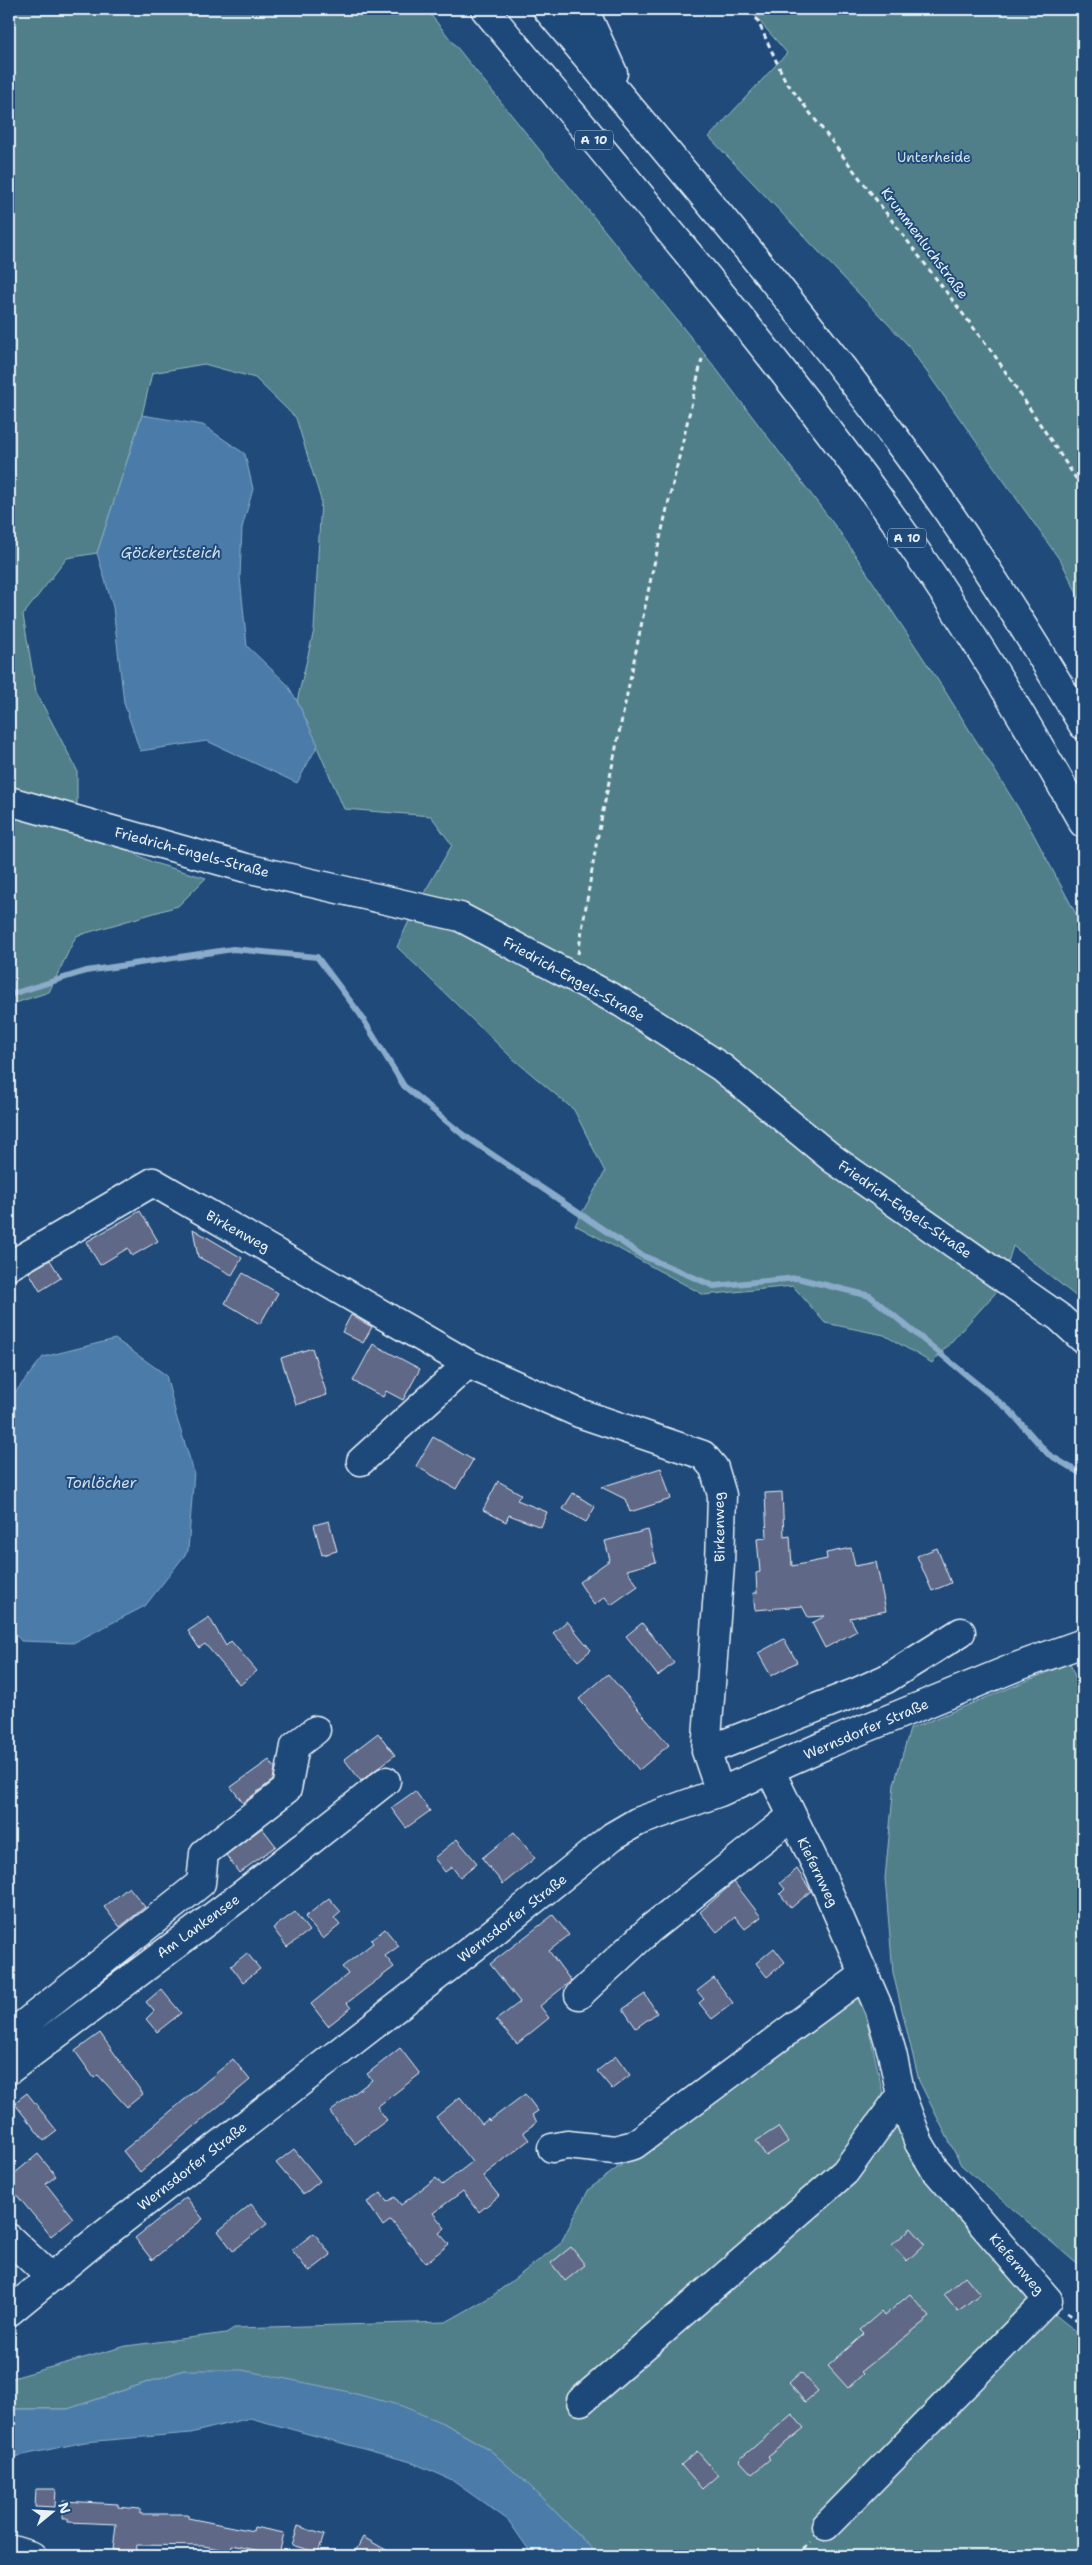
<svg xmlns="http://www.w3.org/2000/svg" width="1092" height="2565" font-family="'Shantell Sans',sans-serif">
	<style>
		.green { fill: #517f89; stroke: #9cb8c0 }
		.water { fill: #4c7ca9; stroke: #8aabc9 }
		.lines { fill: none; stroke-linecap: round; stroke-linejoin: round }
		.stream { stroke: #8aabc9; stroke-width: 6 }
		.building { fill: #616887; stroke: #e8f1f8 }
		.minor-casing { stroke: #e8f1f8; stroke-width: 31 }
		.highway-casing { stroke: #e8f1f8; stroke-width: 31 }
		.path { stroke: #e8f1f8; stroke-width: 3; stroke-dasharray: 5 4; stroke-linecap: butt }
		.minor { stroke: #1f4a7a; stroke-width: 28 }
		.highway { stroke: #1f4a7a; stroke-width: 28 }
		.labels { text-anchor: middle; stroke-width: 4; stroke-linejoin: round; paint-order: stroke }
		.shield { fill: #1f4a7a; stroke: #acbfd2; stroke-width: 1 }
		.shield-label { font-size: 12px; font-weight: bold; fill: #e8f1f8 }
		.park-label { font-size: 14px; fill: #d1e0e7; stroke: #1f4a7a }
		.street-label { font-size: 14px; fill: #e8f1f8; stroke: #1f4a7a }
		.water-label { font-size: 15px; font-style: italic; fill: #d1dfec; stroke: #1f4a7a }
	</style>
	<rect width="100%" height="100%" fill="#1f4a7a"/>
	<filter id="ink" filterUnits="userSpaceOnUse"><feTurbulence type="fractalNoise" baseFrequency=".02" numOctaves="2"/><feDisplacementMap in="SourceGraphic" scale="10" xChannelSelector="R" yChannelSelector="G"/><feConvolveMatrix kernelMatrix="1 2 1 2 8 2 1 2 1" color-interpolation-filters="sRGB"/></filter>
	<g filter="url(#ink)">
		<path class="green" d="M9,9H426L714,366L842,535L945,691L1027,822L1083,927V1302L1013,1246L1000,1288L932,1363L884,1335L825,1323L793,1286L704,1295L575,1225L605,1172L574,1110L511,1057L397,947L414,910L452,845L431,816L344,809L297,701L314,630L321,500L296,418L255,378L204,364L152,373L142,415L97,553L67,558L23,615L36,692L77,770V806L9,792Z
			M749,9H1083V605L1062,563L907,344L709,137L787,53Z
			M9,806L75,824L154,863L206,878L178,906L76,936L49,992L9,1005Z
			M1070,1663L1083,1699V2269L961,2165L919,2081L893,1973L885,1878L894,1784L910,1729Z
			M860,1988L885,2103L1033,2297L1083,2337V2556H599L530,2486L490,2450L445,2424L184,2370L68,2409H9V2379L126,2346L226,2333L234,2328L446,2322L492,2296L560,2244L589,2189Z"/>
		<path class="water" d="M142,415L203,425L245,454L253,489L242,528L240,577L247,646L287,684L297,701L318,745L297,783L207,741L140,751L124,703L113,607L97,553Z
			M115,1339L166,1375L177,1419L194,1472L188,1551L145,1606L73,1643L21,1641L9,1626V1400L43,1357Z
			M184,2370H242L341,2390L402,2406L445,2424L490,2450L530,2486L599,2556H533L508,2520L450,2479L411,2462L250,2418L191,2433L85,2442L9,2458V2409H68Z"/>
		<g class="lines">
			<path class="stream" d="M9,995L86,971L233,949L317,957L360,1014L404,1086L462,1134L641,1255L714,1286L797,1278L870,1296L1009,1410L1048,1454L1083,1475"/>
		</g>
		<path class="building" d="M140,1211L158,1241L132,1256L128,1248L100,1265L86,1242Z
			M193,1229L242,1258L232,1275L198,1257Z
			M50,1260L61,1278L40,1291L29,1272Z
			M243,1273L278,1293L260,1324L225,1303Z
			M351,1315L372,1327L363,1343L342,1332Z
			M373,1344L420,1369L403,1400L386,1391L383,1397L353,1381Z
			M312,1348L327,1395L296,1405L281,1358Z
			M433,1437L473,1460L456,1489L416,1466Z
			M661,1468L671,1499L630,1512L625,1499L601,1487Z
			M498,1481L521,1494L517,1500L547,1512L541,1527L509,1515L506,1522L483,1510Z
			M782,1492L784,1537L790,1536L792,1566L827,1559L826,1553L851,1548L855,1566L876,1562L886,1611L850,1618L857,1631L825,1648L812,1623L825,1616L808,1617L802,1606L755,1610L753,1593H757L756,1573L760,1572L757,1539L767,1538L765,1493Z
			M573,1493L595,1507L586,1522L563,1509Z
			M329,1521L337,1551L322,1555L314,1525Z
			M648,1530L656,1562L627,1570L638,1586L611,1605L605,1597L594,1605L579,1582L610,1560L605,1541Z
			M937,1548L951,1583L932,1591L917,1556Z
			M209,1617L226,1646L231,1641L257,1671L240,1685L205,1644L199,1648L188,1631Z
			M567,1621L591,1650L578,1661L553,1633Z
			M642,1623L674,1663L658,1676L626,1636Z
			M784,1639L797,1662L771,1676L758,1653Z
			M608,1674L669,1745L639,1770L579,1699Z
			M378,1733L395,1755L361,1781L344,1759Z
			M269,1760L275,1768L273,1780L243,1803L231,1787Z
			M415,1791L430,1811L406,1828L391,1808Z
			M262,1828L276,1846L239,1873L226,1855Z
			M514,1832L535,1858L503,1884L482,1858Z
			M457,1839L477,1863L460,1877L452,1867L445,1872L434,1858Z
			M797,1869L811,1891L791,1908L780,1894L785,1889L780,1883Z
			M734,1882L761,1917L745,1929L735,1917L717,1932L700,1912Z
			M129,1887L145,1907L120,1927L104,1907Z
			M329,1898L341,1912L334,1918L340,1925L323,1939L305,1917Z
			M295,1912L309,1931L287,1947L273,1928Z
			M553,1915L569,1935L549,1951L571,1981L540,2006L549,2018L517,2044L496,2020L520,2002L490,1964Z
			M385,1929L399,1946L385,1956L394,1967L347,2003L351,2008L328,2026L311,2004L348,1974L342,1967L373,1943L371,1940Z
			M774,1948L785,1962L767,1977L756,1963Z
			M247,1953L260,1969L243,1982L231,1966Z
			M714,1978L733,2003L712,2019L699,2003L704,1999L697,1991Z
			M161,1989L181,2013L157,2032L146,2019L154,2011L146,2002Z
			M645,1994L657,2013L636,2028L623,2009Z
			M100,2033L143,2094L127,2107L98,2075L94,2078L75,2051Z
			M400,2048L420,2074L377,2107L387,2120L355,2144L330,2112L372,2080L367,2074Z
			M616,2056L630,2075L612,2089L597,2071Z
			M233,2059L250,2080L140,2172L123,2151Z
			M27,2093L57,2131L44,2141L14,2103Z
			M525,2094L538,2111L532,2115L537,2122L523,2132L529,2140L483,2176L499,2196L479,2212L463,2191L433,2213L445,2228L439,2233L449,2244L426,2263L391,2220L383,2226L367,2202L381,2193L387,2202L395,2197L401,2205L436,2178L442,2185L472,2162L436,2117L460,2097L482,2124L488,2119L489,2121Z
			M778,2127L788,2142L766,2156L756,2141Z
			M294,2149L320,2181L303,2195L276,2163Z
			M38,2154L56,2176L46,2184L73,2218L51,2236L9,2186V2178Z
			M186,2197L203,2219L152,2260L135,2238Z
			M251,2204L267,2224L233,2251L218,2231Z
			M911,2228L925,2244L907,2261L892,2245Z
			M314,2233L331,2255L309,2272L292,2250Z
			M571,2247L585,2265L565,2281L551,2263Z
			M965,2276L980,2294L958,2311L944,2294Z
			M910,2294L930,2317L861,2372L863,2374L848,2388L828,2366L864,2334L860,2330L881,2312L884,2316Z
			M801,2372L818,2391L805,2402L789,2383Z
			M792,2414L804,2428L768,2457L770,2459L752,2474L739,2460Z
			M697,2451L718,2475L702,2489L681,2465Z
			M36,2489H56L55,2507L35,2506Z
			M63,2501L118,2504V2507L140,2509V2514H188V2518L253,2531L254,2527L284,2533L279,2555L232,2545L230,2551L204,2546L137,2545L136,2553L113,2550L116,2524L68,2522V2519H62Z
			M298,2526L324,2535L318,2553L292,2545Z
			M363,2537L397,2556H353Z"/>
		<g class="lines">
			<g class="minor-casing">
				<path id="minor" d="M9,801L246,868L460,917L622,1003L721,1067L833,1159L1059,1317L1083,1339
					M9,1266L153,1182L468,1364L579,1413L703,1455L714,1468L722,1495L720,1564L706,1751L720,1792
					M361,1461L468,1364
					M706,1751L857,1692L886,1679L961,1632
					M770,1770L821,1875L880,2011L892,2053L901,2095L919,2143L934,2168L1048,2300L826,2526
					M579,1995L650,1929L791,1817
					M9,2036L201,1883L204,1853L287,1789L295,1746L316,1730
					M9,2070L243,1894L386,1781
					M552,2148L567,2145L615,2150L634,2145L865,1974
					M9,2238L50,2277
					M9,2312L93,2243L490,1935L613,1836L637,1822L720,1792L832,1742L1016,1667L1083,1643
					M581,2401L845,2172L901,2095
					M9,2549L32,2556"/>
			</g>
			<g class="highway-casing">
				<path id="highway" d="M485,9C624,177 768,343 895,521C964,618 1025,719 1083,823
					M547,9C665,150 786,290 896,439C964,530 1025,627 1083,725
					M584,9L613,73"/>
			</g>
			<path class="path" d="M756,9V17L785,80L995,356L1083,489
				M578,954L597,840L652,573L702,359
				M1067,2313L1083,2324
				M797,2556L810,2542"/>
			<use href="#minor" class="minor"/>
			<use href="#highway" class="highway"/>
		</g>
	</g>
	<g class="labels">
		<g class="shield">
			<rect x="575" y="130.5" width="38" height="19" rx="4"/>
			<rect x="888" y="528.5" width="38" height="19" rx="4"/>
		</g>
		<g class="shield-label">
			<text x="594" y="144">A 10</text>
			<text x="907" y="542">A 10</text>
		</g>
		<g class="park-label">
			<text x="934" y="162">Unterheide</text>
		</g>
		<g class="street-label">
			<text transform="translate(925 243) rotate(53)" y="5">Krummenluchstraße</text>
			<text transform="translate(192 852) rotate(15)" y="5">Friedrich-Engels-Straße</text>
			<text transform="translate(574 979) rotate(29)" y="5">Friedrich-Engels-Straße</text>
			<text transform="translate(905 1209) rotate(35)" y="5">Friedrich-Engels-Straße</text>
			<text transform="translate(238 1231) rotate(29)" y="5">Birkenweg</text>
			<text transform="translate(719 1527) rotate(-91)" y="5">Birkenweg</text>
			<text transform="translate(866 1729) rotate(-23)" y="5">Wernsdorfer Straße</text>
			<text transform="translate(818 1872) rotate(64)" y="5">Kiefernweg</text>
			<text transform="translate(512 1918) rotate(-38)" y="5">Wernsdorfer Straße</text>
			<text transform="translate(198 1926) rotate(-36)" y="5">Am Lankensee</text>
			<text transform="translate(192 2166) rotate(-38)" y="5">Wernsdorfer Straße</text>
			<text transform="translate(1017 2264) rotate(49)" y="5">Kiefernweg</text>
		</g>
		<g class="water-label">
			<text x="171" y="558">Göckertsteich</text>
			<text x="101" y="1488">Tonlöcher</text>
		</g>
	</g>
	<rect width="1092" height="2565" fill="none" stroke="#1f4a7a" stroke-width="30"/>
	<rect x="15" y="15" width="1062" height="2535" fill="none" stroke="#e8f1f8" stroke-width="2" filter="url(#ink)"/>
	<g transform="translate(52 2512) rotate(72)" stroke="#1f4a7a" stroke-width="4" paint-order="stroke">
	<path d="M0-4L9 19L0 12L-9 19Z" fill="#e8f1f8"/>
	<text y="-8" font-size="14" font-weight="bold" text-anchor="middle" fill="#e8f1f8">N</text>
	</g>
</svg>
